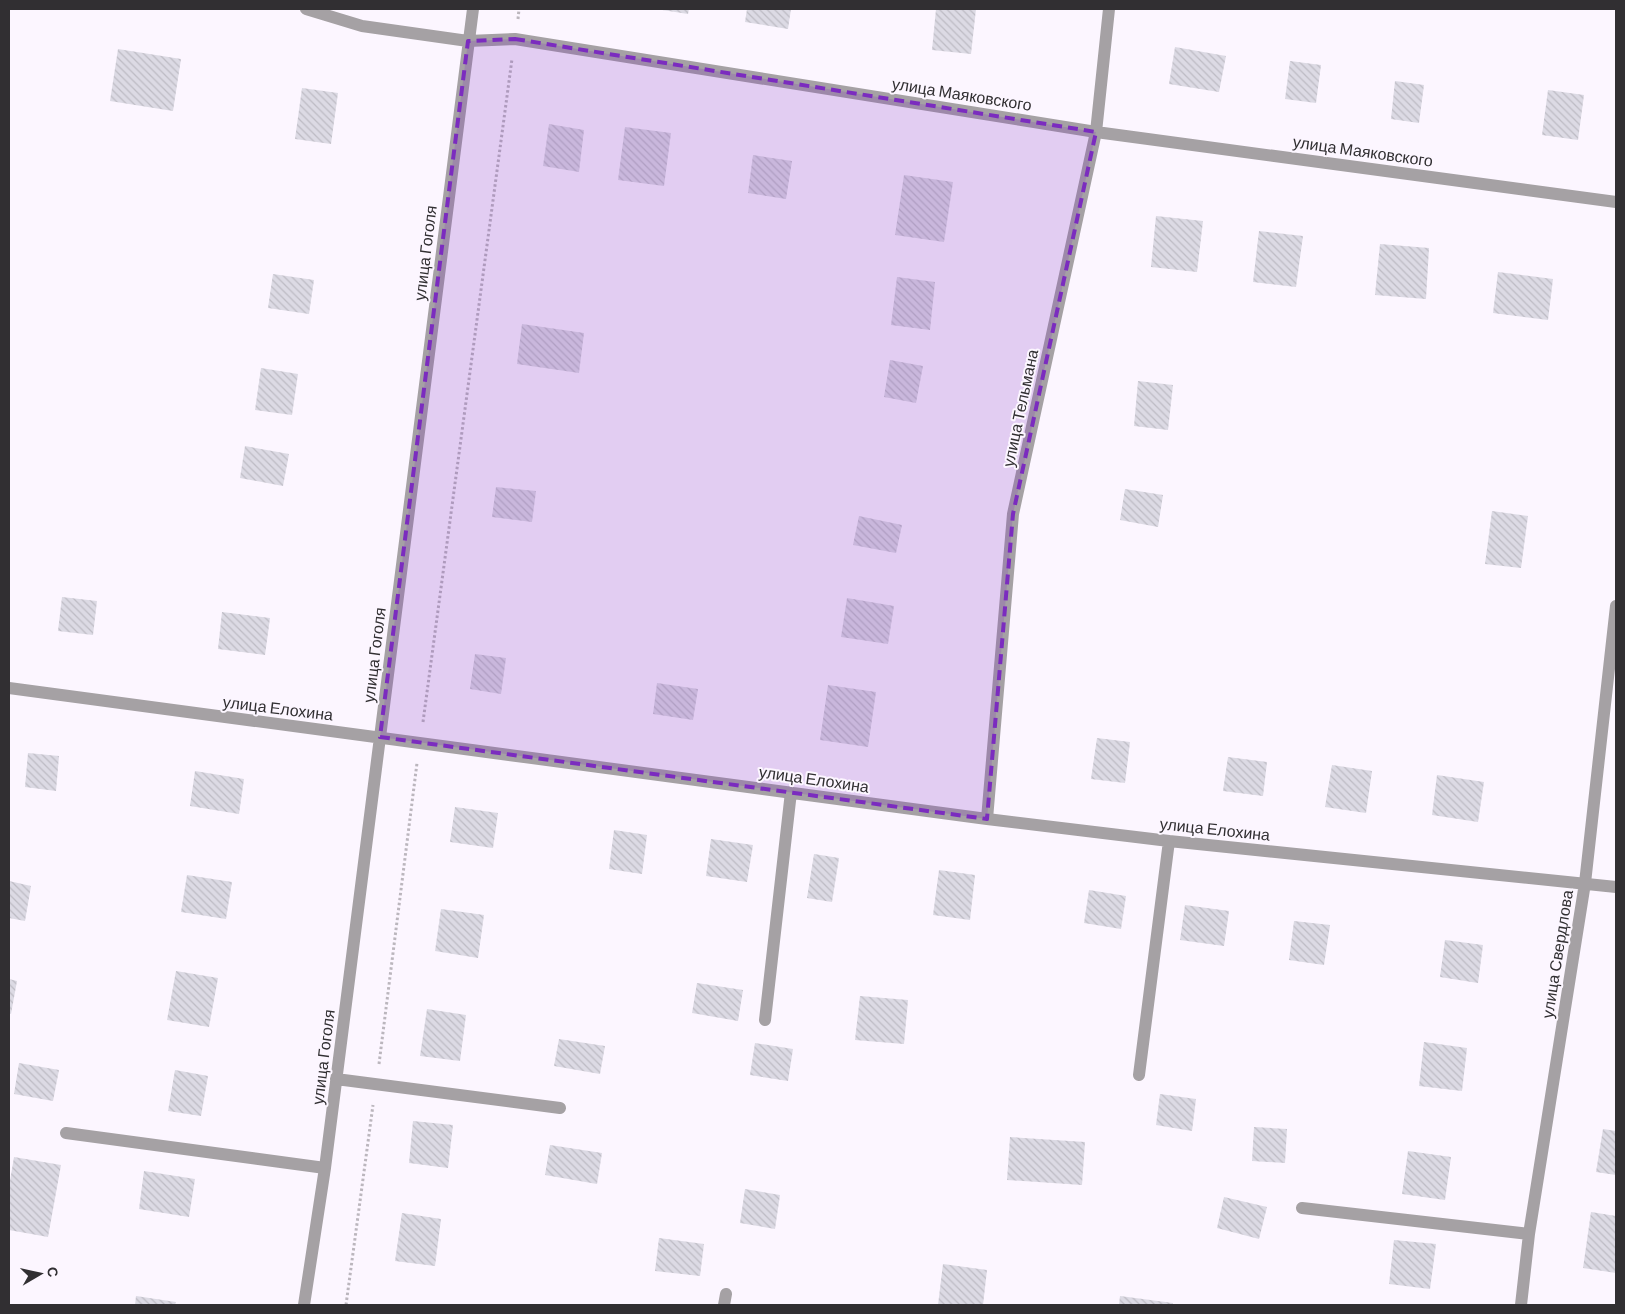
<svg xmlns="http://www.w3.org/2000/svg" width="1625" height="1314" font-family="Barlow,sans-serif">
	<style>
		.building { fill: url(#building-back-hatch) }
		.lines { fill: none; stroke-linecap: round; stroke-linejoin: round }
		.path { stroke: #bbb6bd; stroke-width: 3; stroke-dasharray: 2.5 2.5; stroke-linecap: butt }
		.minor { stroke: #a5a1a4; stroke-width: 12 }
		.marked { fill: #7b2cbf; fill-opacity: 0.2; stroke: #7b2cbf; stroke-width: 4; stroke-dasharray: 10 6; stroke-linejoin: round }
		.labels { text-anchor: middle; stroke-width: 4; stroke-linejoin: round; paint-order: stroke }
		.street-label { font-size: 16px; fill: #312f32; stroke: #fcf6ff }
	</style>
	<defs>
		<pattern id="building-back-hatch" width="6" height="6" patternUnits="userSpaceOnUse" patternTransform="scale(1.25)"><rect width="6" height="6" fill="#dcdae4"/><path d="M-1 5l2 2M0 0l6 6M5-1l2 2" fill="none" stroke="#bdbbc4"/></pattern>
	</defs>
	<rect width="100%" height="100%" fill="#fcf6ff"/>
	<path class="building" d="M656,9H689L688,14Z
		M747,9H791L788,29L745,22Z
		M936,9H976L971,54L932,50Z
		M1175,47L1226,56L1219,92L1169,84Z
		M118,49L181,59L173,111L110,101Z
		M1290,61L1321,65L1316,103L1285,99Z
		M1395,81L1424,85L1419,123L1391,119Z
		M302,88L338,93L331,144L295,139Z
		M1548,90L1584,95L1578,140L1542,135Z
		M549,124L584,130L579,172L543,166Z
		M625,127L671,133L664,186L618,180Z
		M753,155L792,161L786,199L748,193Z
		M904,175L953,182L944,242L895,235Z
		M1156,216L1203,221L1197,272L1151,267Z
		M1259,231L1303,236L1296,287L1253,282Z
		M1380,244L1429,248L1426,299L1375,295Z
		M1498,272L1553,279L1548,320L1493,313Z
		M273,274L314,280L309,314L268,308Z
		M897,277L935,282L930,330L891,325Z
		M522,324L584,333L579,373L517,364Z
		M890,360L923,366L916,403L884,397Z
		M261,368L298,374L292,415L255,410Z
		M1138,381L1173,385L1168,430L1134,426Z
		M245,446L289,454L283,486L240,478Z
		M496,487L536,491L532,522L492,517Z
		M1125,489L1163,495L1158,527L1120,520Z
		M1492,511L1528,516L1521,568L1485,564Z
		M859,516L902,525L896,553L853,545Z
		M62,597L97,601L93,635L58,631Z
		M847,598L894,606L888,644L841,637Z
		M222,612L270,618L265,655L218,649Z
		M475,654L506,658L501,694L470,689Z
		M657,683L698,689L693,720L653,714Z
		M828,685L876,692L868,747L820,740Z
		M1097,738L1130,742L1125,783L1091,779Z
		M28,753L59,756L56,791L25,787Z
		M1228,757L1267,762L1263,796L1223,791Z
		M1332,765L1372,771L1366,813L1325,807Z
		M195,771L244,779L239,814L190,806Z
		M1437,775L1484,782L1478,822L1432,815Z
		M455,807L498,813L493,848L450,842Z
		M614,830L647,835L642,874L609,869Z
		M711,839L753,845L747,882L706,876Z
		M814,854L839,858L832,902L807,898Z
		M939,870L975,875L970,920L933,915Z
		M187,875L232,882L226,919L181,912Z
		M9,881L31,886L25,921L9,918Z
		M1089,890L1126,896L1121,929L1084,923Z
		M1185,905L1229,911L1224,946L1180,940Z
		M441,909L484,915L478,958L435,951Z
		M1294,921L1330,925L1324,965L1289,960Z
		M1445,940L1483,945L1478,983L1440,977Z
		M176,971L218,978L209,1027L167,1020Z
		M9,979L17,981L11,1014L9,1013Z
		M697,983L743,990L738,1021L692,1013Z
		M860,996L908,1000L904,1044L855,1040Z
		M427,1009L466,1015L460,1061L420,1056Z
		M559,1039L605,1046L600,1074L554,1066Z
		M1424,1042L1467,1048L1462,1091L1419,1086Z
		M755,1043L793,1049L788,1081L750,1075Z
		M19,1063L59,1070L53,1101L14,1094Z
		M175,1070L208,1076L201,1116L168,1111Z
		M1160,1094L1196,1099L1192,1131L1156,1125Z
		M413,1121L453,1125L448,1168L409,1163Z
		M1254,1127L1287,1129L1285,1163L1252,1161Z
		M1603,1129L1616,1131V1175L1596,1172Z
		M1010,1137L1085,1142L1082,1185L1007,1180Z
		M550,1145L602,1153L597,1184L545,1175Z
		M1408,1151L1451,1157L1445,1200L1402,1194Z
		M14,1157L61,1165L48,1237L9,1230V1187Z
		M144,1171L195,1179L189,1217L139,1209Z
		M745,1189L780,1195L775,1229L740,1223Z
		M1224,1197L1267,1207L1259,1239L1217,1228Z
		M1591,1212L1616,1216V1273L1583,1268Z
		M402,1213L441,1219L435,1266L395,1261Z
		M659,1238L704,1244L700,1276L655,1271Z
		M1394,1240L1436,1244L1430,1289L1389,1284Z
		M943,1264L987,1270L983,1305H938Z
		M136,1296L176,1302L175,1305H135Z
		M1120,1296L1173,1303V1305H1119Z"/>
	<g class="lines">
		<path class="path" d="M518,19L519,9
			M423,722L512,59
			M379,1064L417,763
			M346,1305L373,1105"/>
		<path class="minor" d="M306,9L362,26L468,41L515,39L1096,132L1616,202
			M9,688L987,819L1169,841L1616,887
			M987,819L1013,514L1096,132L1109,9
			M765,1020L791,792
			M1139,1075L1169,841
			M336,1079L560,1108
			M66,1133L325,1168
			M1302,1208L1529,1234
			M304,1305L325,1168L473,9
			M724,1305L726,1294
			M1521,1305L1529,1234L1585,883L1616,606"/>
	</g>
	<path class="marked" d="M515,39L1096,132L1013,514L987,819L380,737L468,41Z"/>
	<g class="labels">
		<g class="street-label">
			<text transform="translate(962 94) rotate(9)" y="6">улица Маяковского</text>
			<text transform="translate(1363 151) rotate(8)" y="6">улица Маяковского</text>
			<text transform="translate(425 253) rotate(-83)" y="6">улица Гоголя</text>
			<text transform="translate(1020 408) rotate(-78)" y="6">улица Тельмана</text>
			<text transform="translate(374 655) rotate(-83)" y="6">улица Гоголя</text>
			<text transform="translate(278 708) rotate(7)" y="6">улица Елохина</text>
			<text transform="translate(814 779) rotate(8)" y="6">улица Елохина</text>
			<text transform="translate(1215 829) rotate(6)" y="6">улица Елохина</text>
			<text transform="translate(1557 954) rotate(-81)" y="6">улица Свердлова</text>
			<text transform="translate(323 1057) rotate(-83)" y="6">улица Гоголя</text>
		</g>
	</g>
	<rect width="1625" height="1314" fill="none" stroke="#312f32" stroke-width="20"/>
	<g transform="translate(40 1274) rotate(81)" stroke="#fcf6ff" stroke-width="4" paint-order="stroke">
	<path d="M0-4L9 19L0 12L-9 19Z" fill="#312f32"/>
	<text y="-8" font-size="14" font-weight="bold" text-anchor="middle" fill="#312f32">С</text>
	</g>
</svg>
